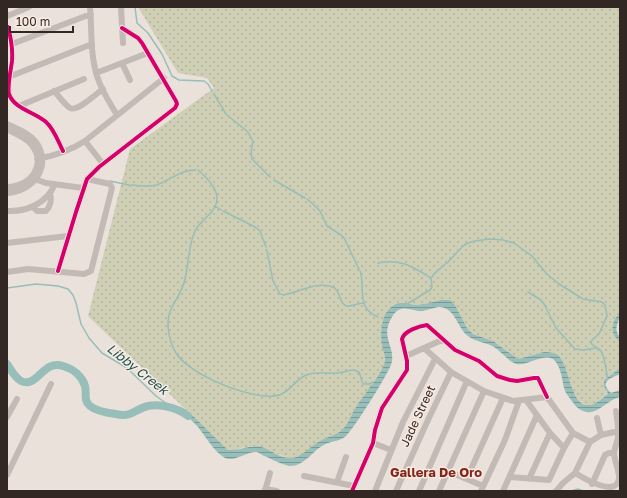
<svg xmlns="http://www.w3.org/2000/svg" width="627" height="498" font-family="'Golos Text',sans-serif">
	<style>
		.grass { fill: url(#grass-dots) }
		.water { fill: url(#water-rules) }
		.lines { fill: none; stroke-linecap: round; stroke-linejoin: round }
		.stream { stroke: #97beb9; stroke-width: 1.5 }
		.river { stroke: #97beb9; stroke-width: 8 }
		.minor { stroke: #c3bab5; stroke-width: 6 }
		.cycleway-casing { stroke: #f9ebe1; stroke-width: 6 }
		.cycleway { stroke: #d6006c; stroke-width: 4 }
		.labels { text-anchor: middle; stroke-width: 3; stroke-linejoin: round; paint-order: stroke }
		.street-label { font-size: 12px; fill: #332724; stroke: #f9ebe1 }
		.water-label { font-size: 13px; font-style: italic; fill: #195551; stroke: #f9ebe1 }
		.neighbourhood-label { font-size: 13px; font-weight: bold; fill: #84261b; stroke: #f9ebe1 }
	</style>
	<defs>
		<pattern id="grass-dots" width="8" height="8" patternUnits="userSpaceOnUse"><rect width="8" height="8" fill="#cecfb4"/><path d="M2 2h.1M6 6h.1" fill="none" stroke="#b1b29b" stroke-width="1.8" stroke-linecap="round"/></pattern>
		<pattern id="water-rules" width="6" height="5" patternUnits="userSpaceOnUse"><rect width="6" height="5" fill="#97beb9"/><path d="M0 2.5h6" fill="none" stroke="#7c9a96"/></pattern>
	</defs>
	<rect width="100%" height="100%" fill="#ebe1db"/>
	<path class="grass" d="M138,7H620V313L613,324L618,340L620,342V368L604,380L606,392L608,394C603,398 596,404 590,405C574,408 566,368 560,357L544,352L518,359L493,341L473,334L467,328L455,305L429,303L417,305L400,302L393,305L387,311L381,337L386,359L384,366L373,383L368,392L356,407L350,420L341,432L318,442L302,455L289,459C275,453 261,445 246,447C239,448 235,451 228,450L88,316L130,149L214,88L207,78L178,73Z"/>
	<path class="water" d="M441,300H450L455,305L467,328L473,334L493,341L518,359L544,352C550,352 555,353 559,356C569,366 571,407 589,405C596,405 602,398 608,394L604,386V380L620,368V374C612,378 598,381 611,393L620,390V397C608,399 599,414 587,412C581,411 577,408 574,404C571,400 567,395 565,391C562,382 562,369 555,361C546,350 525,369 514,363C506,359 501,351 494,347C486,342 475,342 468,336C457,328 455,306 438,307C433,308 428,310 423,311C416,312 408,307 401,309C397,310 394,313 392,317C379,338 397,347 391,365C386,377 354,429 345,437C338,442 329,441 322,446C312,452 304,466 290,466C283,465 273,460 267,457C262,456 260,452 256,452C246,452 235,462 225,458C214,452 206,437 198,427C193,421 186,416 180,410L193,416L228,450C239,451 249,445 261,447C270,449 283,460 292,458C304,456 310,446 320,441C327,437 337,435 342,430C349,423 351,415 356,407C362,397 384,371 385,361C386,356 383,351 382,346C380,334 381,315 391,307C400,299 407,305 417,305C425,304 433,302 441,300Z
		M620,313C620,323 612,328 620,337V342C609,333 611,322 620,313Z"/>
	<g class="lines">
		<path class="stream" d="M135,7L137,23L148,33L162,54L172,76L179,80L204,81L208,84L212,91
			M214,94L226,114
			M227,115L248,132L253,141L251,152L252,159L270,177
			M198,170C206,177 218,188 217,200C216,213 200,220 195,231C188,246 189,263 185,279C183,290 176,299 171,309C165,322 169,341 176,353C189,375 255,402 279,395C290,392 295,380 306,375C315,371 326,374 336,373C342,373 348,370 354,370C357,371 356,371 359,372L363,384H369L373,382
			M274,180L305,198
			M110,181L129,185
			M131,185C140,186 149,187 157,185C170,180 182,169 196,170
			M307,199L314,205L320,211L327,226L341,235L344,238L359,269
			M215,206L221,210
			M223,211L255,227L260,231L266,247
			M267,251L273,281L280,294L284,295C300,292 316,281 333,287C341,290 339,306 348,306C353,306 359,303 364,303
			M378,263C400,258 413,267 431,278
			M360,271C366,288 355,308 378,317
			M7,288L36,284L58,286L68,289L73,295L76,303L81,324L89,338L102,353L127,368L156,396L174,409
			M528,292L541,300L544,304L556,328L575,349L583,350L597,348
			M407,304L430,290L432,287L431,278L436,272L448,262L463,246L468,243L475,241L490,239L503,240L514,243L532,256L546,273L559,284L583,299L602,302L605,305L607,316L599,334L592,340L591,343C593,347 598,347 601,351C604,356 607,372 607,377
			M571,491L578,489L583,491"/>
		<path class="river" d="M7,364C11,370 15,378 21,381C37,389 43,359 63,366C73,369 82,376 85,386C87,393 83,400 90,406C96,411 108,413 116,414C128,417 131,413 142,408C155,402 177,407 188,416"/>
		<path class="minor" d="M90,7C92,29 90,54 97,76C101,90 110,103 117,115
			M121,7L123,43
			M7,16L29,7
			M8,27C11,38 13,48 12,61C11,69 7,88 9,94C14,109 35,112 46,122C54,129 58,141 63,151
			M12,44L91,14
			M122,63L130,80
			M96,73L148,53
			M11,76L92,44
			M54,91C59,96 64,104 70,108C77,112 96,94 103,89
			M19,106L84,79
			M7,124C17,129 29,133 36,142C53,166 33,192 7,193
			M7,129C15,134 25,137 31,144C48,165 30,187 7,187
			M85,141L103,164
			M37,159C54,156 71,150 85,141L164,78
			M32,178L46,183L83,188
			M33,207L37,211H46C50,207 52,200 50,194
			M7,211C27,212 47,203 55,184
			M7,243L68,236
			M58,271L76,212L87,179L99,167L175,108L177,104L176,101L142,43L138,38L122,28
			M7,272L28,269L84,274L91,271L112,188L110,184L87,179
			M424,348L451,372L484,391L513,401L547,397L573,433L564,448L549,480L510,477
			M406,356L442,340
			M526,400L550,433L564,448
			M7,417L17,399
			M597,418L601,435
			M573,433L590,442
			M373,443L391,450
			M448,471L483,486
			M575,473C585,479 617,498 619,478C619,470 615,462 614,454C614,448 618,442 618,436C619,428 617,419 616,411
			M7,475L51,384
			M304,476L354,486
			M467,478L503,398
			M529,479L550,433
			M337,482L346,457
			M592,484L605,455L609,453H614
			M265,489L277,491
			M265,491L270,473
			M352,491L373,443L375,430L382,408L407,370V361L402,339C404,331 419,326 427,325L455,350L479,361L497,376L510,380L517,381L534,378H538L547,397
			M375,491L403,422L435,359
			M396,491L427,422L451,372
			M419,491L467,381
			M439,491L484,391
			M481,491L505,440L519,401
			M503,491L537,415
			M556,491L563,483L575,473L590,442L601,435L619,431"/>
		<g class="cycleway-casing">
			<path id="cycleway" d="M8,27C11,38 13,48 12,61C11,69 7,88 9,94C14,109 35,112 46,122C54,129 58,141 63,151
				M58,271L76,212L87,179L99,167L175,108L177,104L176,101L142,43L138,38L122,28
				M352,491L373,443L375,430L382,408L407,370V361L402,339C404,331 419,326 427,325L455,350L479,361L497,376L510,380L517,381L534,378H538L547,397"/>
		</g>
		<use href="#cycleway" class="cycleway"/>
	</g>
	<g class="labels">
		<g class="street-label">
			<text transform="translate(418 416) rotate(-65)" y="4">Jade Street</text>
		</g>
		<g class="water-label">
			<text transform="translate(138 369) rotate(38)" y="5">Libby Creek</text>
		</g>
		<g class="neighbourhood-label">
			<text x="436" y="477">Gallera De Oro</text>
		</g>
	</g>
	<rect width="627" height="498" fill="none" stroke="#332724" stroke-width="16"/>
	<path d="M10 26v6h63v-6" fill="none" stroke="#332724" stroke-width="2"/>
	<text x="16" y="26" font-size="12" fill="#332724" stroke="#f9ebe1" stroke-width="3" paint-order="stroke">100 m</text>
</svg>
